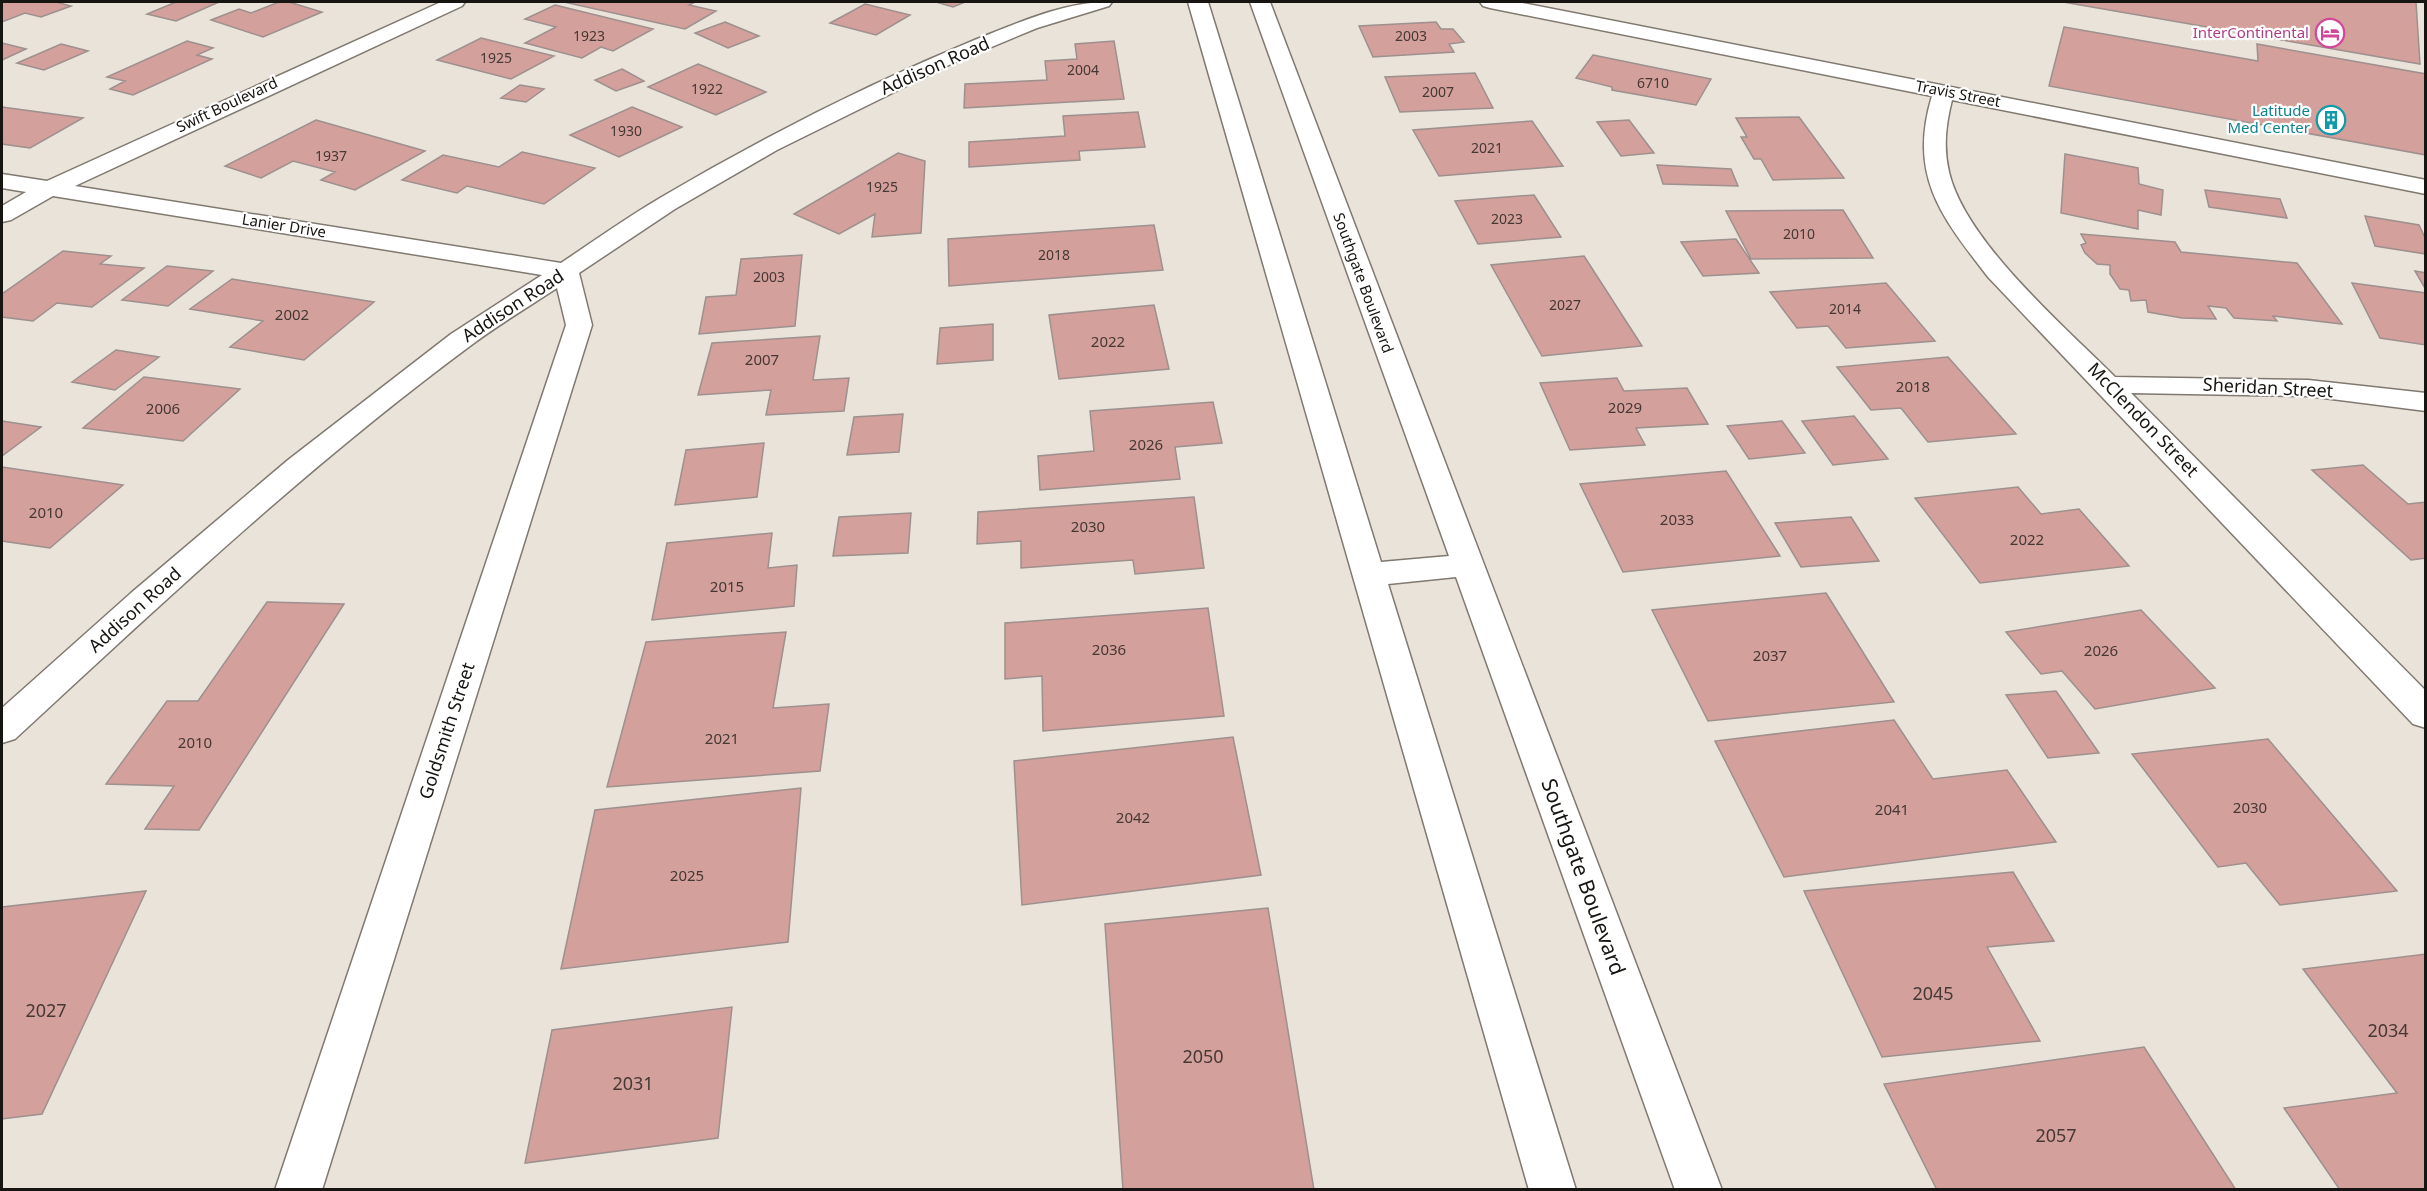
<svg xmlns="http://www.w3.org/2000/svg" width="2427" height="1191" font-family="'Noto Sans',sans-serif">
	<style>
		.building { fill: #d3a09b; stroke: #9d908f; stroke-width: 1.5 }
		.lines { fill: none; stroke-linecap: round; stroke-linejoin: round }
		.minor-casing { stroke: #807970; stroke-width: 3 }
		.minor { fill: #fff; fill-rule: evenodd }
		.labels { text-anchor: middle; stroke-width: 4.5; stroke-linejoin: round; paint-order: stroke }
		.far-number-label { font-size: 14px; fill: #463834 }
		.far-hotel-label { font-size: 15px; fill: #b23c85; stroke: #fff; text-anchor: end }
		.far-street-label { font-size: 15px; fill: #171511; stroke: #fff }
		.far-culture-label { font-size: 15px; fill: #0d838f; stroke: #fff; text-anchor: end }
		.number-label { font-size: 15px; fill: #463834 }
		.street-label { font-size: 18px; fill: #171511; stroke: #fff }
		.near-number-label { font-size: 18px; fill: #463834 }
		.near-street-label { font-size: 21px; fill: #171511; stroke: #fff }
	</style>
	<rect width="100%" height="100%" fill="#eae3da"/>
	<path class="building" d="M2,2H56L71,6L41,17L25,13L2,22Z
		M176,2H219L176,21L147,14Z
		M279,2H289L322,12L263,37L211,20L239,9L251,13Z
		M564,2H695L689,5L716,11L685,29Z
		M936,2H965L953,7Z
		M2063,2H2416L2420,64Z
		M865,4L910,15L876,35L830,23Z
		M555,5L653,29L613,51L601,47L582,58L525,43L556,27L525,19Z
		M725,22L759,36L728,48L695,33Z
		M1436,22L1441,29H1453L1464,42L1449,44L1454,52L1373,57L1359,26Z
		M2064,27L2258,61L2257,44L2426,74V155L2049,86Z
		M481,38L554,56L511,79L437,60Z
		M187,41L213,48L197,55L212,59L133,95L110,89L125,81L107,77Z
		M1114,41L1124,99L964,108L965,84L1047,80L1045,61L1077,59L1075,44Z
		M2,43L26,49L2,60Z
		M61,44L88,51L44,70L17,63Z
		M1593,55L1711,79L1696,105L1612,90V87L1576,78Z
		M698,64L766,92L716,115L648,87Z
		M622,69L644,81L616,91L595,80Z
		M1475,73L1493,108L1400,112L1385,77Z
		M520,85L544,89L526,102L501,98Z
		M2,107L83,118L30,148L2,144Z
		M632,107L682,127L619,157L570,135Z
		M1138,112L1145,147L1079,151L1080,160L969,167V142L1065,136L1063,116Z
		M1799,117L1844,178L1773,180L1761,159H1754L1741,137H1747L1736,118Z
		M316,120L425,151L355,190L321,180L335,172L293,161L261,178L225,166Z
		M1629,120L1654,153L1621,156L1597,122Z
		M1532,121L1563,166L1439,176L1413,130Z
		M522,152L595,168L544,204L467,186L457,193L402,180L443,155L499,167Z
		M898,153L925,161L921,233L872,237L875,214L839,234L794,214Z
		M2065,154L2138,168L2139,184L2163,190L2161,215L2138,210V229L2061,213Z
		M1657,165L1731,169L1738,186L1663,184Z
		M2205,190L2280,199L2287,218L2209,207Z
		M1534,195L1561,237L1478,244L1455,201Z
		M1843,210L1873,258L1751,259L1726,211Z
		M2365,216L2419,225L2426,240V254L2375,246Z
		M1154,225L1163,270L949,286L948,239Z
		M2081,234L2175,242L2181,252L2297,263L2342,324L2273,316L2277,321L2234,318L2226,308L2208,306L2216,319L2182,318L2148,312L2146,300L2131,301L2129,290L2120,289L2110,274V265L2097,264L2085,253L2081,245L2086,243Z
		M1736,239L1759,273L1703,276L1681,242Z
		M63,251L111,256L100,264L144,268L92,307L57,303L33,321L2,317V294Z
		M802,255L795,326L699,334L706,297L736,295L741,259Z
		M1584,256L1642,346L1542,356L1491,265Z
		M167,266L213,271L168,306L122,300Z
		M2415,271L2426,273V290Z
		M232,279L374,302L304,360L230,347L263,321L190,309Z
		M1886,283L1935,341L1846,348L1828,326L1797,328L1770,292Z
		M2352,283L2426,293V345L2380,338Z
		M1154,305L1169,369L1059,379L1049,315Z
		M993,324V360L937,364L940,328Z
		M820,336L813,380L849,378L844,411L766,415L771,390L698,395L712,343Z
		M116,350L159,357L115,390L72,382Z
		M1948,357L2016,434L1928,442L1901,408L1871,410L1837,367Z
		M144,377L240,389L183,441L83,428Z
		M1617,378L1624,391L1687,388L1708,424L1636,428L1645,445L1570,450L1540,383Z
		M1213,402L1222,443L1175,447L1180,479L1040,490L1038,456L1094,451L1090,411Z
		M903,414L899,452L847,455L854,417Z
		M1854,416L1888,459L1833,465L1802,421Z
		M2,421L41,427L2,456Z
		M1782,421L1805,453L1749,459L1727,426Z
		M764,443L757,497L675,505L686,450Z
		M2363,465L2408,504L2426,502V558L2411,560L2312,470Z
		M2,467L123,485L50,548L2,541Z
		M1726,471L1780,556L1623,572L1580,484Z
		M2018,487L2041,514L2079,509L2129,566L1980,583L1915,498Z
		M1194,497L1204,568L1135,574L1133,560L1021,568V541L977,544L978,512Z
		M911,513L908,553L833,556L839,517Z
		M1851,517L1879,561L1801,567L1775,523Z
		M772,533L768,568L797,565L794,606L652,620L667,543Z
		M1826,593L1894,702L1708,721L1652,610Z
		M267,602L344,604L199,830L145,829L174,786L106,784L167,701H198Z
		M1208,608L1224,716L1043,731L1042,676L1005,679V623Z
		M2141,610L2215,688L2095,709L2062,671L2041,674L2006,632Z
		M786,632L773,708L829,704L820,771L607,787L646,642Z
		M2056,691L2099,753L2048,758L2006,695Z
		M1894,720L1933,779L2007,770L2056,842L1784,877L1715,741Z
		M1233,737L1261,875L1022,905L1014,761Z
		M2268,739L2397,891L2280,905L2246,863L2218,867L2132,754Z
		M801,788L788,942L561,969L595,810Z
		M2013,872L2054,941L1987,947L2040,1041L1882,1057L1804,891Z
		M146,891L42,1114L2,1119V907Z
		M1268,908L1314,1190H1123L1105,924Z
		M2426,954V1190H2340L2284,1108L2397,1093L2303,969Z
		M732,1007L718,1138L525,1163L552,1030Z
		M2144,1047L2236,1190H1930L1936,1188L1884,1084Z"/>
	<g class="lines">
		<g class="minor-casing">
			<path id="minor" d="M441,2H465L462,6L75,186L561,263C594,241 626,218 660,198C762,138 868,84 977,39C1017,23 1069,0 1112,2L1109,6L1037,28L953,63L777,150L675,209L579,273L592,325L322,1190H275L566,325L557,288C528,307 498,325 470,346C309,465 162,603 15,739L2,743V708L131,593L288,460L451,334L542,275L53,196L11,220L2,222V206L26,192L2,188V174L47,181Z
				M1188,2H1208L1381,562L1449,556L1250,2H1270L1722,1190H1675L1456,577L1388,584L1576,1190H1529Z
				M1480,2H1517L2426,180V194L1952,100C1946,124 1943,147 1949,172C1965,241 2064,326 2115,377L2308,380L2426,393V411L2308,396L2131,393L2426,691V728L2413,724L1988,277C1941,216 1908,176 1932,96L1490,8L1483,6Z"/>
		</g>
		<use href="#minor" class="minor"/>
	</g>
	<defs>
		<g id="hotel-ring" transform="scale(1.5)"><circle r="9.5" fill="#fff" stroke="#d1479c" stroke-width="1.5"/><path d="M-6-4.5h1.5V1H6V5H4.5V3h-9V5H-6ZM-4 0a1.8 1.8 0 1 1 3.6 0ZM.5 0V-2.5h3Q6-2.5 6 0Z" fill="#d1479c"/></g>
		<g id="building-ring" transform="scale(1.5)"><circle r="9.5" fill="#fff" stroke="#0f9aa8" stroke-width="1.5"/><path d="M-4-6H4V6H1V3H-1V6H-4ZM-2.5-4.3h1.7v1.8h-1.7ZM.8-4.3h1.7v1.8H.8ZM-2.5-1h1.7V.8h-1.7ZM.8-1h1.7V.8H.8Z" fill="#0f9aa8"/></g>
	</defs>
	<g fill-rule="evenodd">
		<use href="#hotel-ring" x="2330" y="33"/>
		<use href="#building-ring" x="2331" y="120"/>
	</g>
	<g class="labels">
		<g class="far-number-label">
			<text x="589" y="41">1923</text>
			<text x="1411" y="41">2003</text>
			<text x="496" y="63">1925</text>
			<text x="1083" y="75">2004</text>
			<text x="1653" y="88">6710</text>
			<text x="707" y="94">1922</text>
			<text x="1438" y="97">2007</text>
			<text x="626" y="136">1930</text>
			<text x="1487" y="153">2021</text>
			<text x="331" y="161">1937</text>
			<text x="882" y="192">1925</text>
			<text x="1507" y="224">2023</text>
			<text x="1799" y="239">2010</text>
			<text x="1054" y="260">2018</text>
			<text x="769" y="282">2003</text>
			<text x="1565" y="310">2027</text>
			<text x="1845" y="314">2014</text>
		</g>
		<g class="far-hotel-label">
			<text x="2309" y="38">InterContinental</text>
		</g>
		<g class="far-street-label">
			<text transform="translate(1958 94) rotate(11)" y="5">Travis Street</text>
			<text transform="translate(227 105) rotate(-25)" y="5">Swift Boulevard</text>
			<text transform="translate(284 226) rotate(9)" y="5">Lanier Drive</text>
			<text transform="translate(1363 283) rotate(70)" y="5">Southgate Boulevard</text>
		</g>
		<g class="far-culture-label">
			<text x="2310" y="116">Latitude<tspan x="2310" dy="17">Med Center</tspan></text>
		</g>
		<g class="number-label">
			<text x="292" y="320">2002</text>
			<text x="1108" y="347">2022</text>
			<text x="762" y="365">2007</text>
			<text x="1913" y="392">2018</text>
			<text x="1625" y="413">2029</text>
			<text x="163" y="414">2006</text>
			<text x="1146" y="450">2026</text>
			<text x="46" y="518">2010</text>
			<text x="1677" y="525">2033</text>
			<text x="1088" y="532">2030</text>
			<text x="2027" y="545">2022</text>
			<text x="727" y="592">2015</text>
			<text x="1109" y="655">2036</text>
			<text x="2101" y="656">2026</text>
			<text x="1770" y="661">2037</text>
			<text x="722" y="744">2021</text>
			<text x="195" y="748">2010</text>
			<text x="2250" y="813">2030</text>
			<text x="1892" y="815">2041</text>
			<text x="1133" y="823">2042</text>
			<text x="687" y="881">2025</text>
		</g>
		<g class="street-label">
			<text transform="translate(935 66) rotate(-24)" y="6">Addison Road</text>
			<text transform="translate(513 306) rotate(-33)" y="6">Addison Road</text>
			<text transform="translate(2268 388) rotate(3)" y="6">Sheridan Street</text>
			<text transform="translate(2143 420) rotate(46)" y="6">McClendon Street</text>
			<text transform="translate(135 610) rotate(-42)" y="6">Addison Road</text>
			<text transform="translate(447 731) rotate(-72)" y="6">Goldsmith Street</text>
		</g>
		<g class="near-number-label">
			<text x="1933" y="1000">2045</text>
			<text x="46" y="1017">2027</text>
			<text x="2388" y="1037">2034</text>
			<text x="1203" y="1063">2050</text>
			<text x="633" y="1090">2031</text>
			<text x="2056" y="1142">2057</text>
		</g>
		<g class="near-street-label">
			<text transform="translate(1583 877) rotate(70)" y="7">Southgate Boulevard</text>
		</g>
	</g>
	<rect width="2427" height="1191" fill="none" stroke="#171511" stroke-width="6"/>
</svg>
